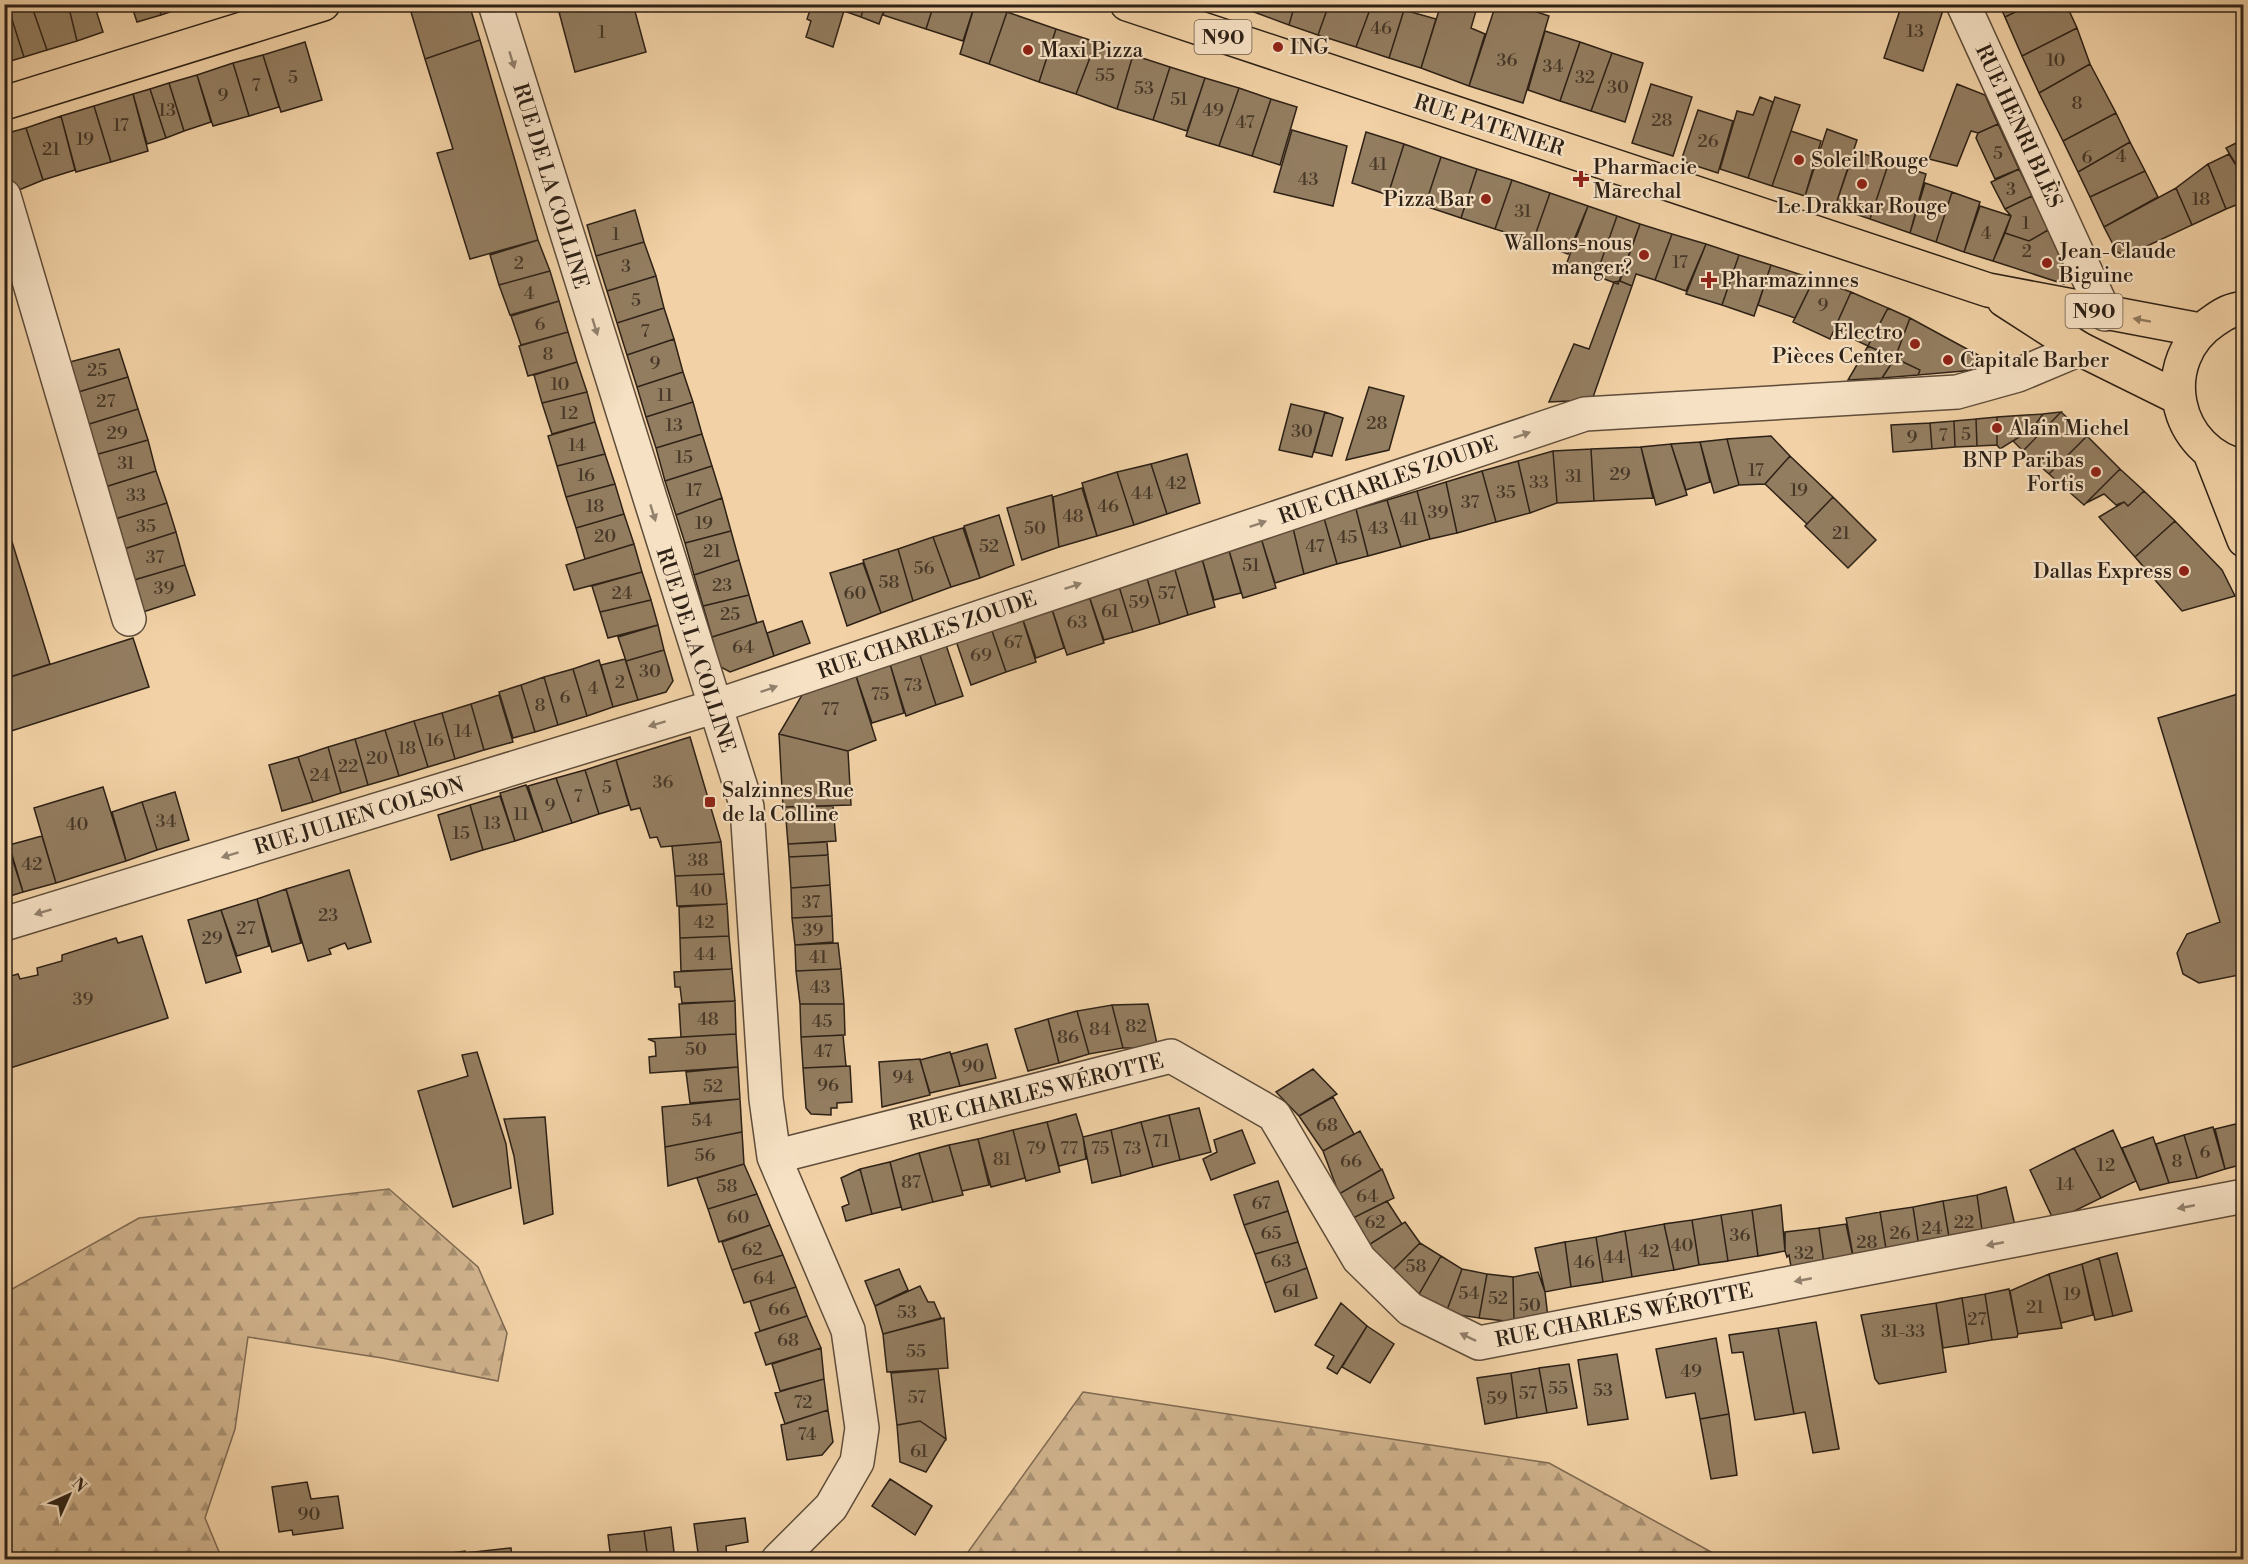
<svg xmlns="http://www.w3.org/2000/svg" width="2248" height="1564" font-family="'Libre Bodoni',serif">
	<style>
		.forest { fill: url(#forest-firs); stroke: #7f6a52; stroke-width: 1.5 }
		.building { fill: #937d60; stroke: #2e2116; stroke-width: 1.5 }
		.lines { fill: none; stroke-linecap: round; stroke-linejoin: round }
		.minor-casing { stroke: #5f4d3a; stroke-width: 36 }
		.major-casing { stroke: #2e2116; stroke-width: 36 }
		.minor { stroke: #f6e1c4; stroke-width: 33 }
		.major { stroke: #f1d1a5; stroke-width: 33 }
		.oneway { fill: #92816d }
		.oneway2 { fill: #90795e }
		.poi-dot { fill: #8f2418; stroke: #f6e1c4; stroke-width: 2 }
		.labels { text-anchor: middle; stroke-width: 4.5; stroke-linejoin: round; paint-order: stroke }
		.number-label { font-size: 18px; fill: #473828 }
		.shield { fill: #f6e1c4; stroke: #6a5b4a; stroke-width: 1.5 }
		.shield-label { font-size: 20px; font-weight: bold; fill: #2e2116 }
		.poi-label { font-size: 21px; fill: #2e2116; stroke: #f6e1c4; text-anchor: start }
		.street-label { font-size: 21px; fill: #2e2116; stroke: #f6e1c4 }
	</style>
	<defs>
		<pattern id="forest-firs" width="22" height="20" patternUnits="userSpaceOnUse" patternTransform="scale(1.5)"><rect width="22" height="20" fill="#d0b38d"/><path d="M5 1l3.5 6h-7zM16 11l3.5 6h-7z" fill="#a99172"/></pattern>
	</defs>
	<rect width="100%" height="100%" fill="#f1d1a5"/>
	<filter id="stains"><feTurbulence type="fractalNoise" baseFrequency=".00333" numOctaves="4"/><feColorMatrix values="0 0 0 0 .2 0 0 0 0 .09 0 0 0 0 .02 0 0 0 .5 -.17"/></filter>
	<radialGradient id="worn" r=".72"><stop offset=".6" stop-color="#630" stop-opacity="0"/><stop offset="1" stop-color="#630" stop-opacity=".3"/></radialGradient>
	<path class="forest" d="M389,1189L478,1267L507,1333L498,1381L382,1358L248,1337L235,1429L205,1518L222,1559H5V1293L139,1218Z
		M1083,1392L1549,1463L1724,1559H963Z"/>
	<path class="building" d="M4,4H7L24,57L4,63Z
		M18,4H31L47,50L24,57L8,7Z
		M31,4H68L77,41L47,50Z
		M68,4H94L103,32L77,41Z
		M95,4H119L97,11Z
		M131,4H158L161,15L137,22Z
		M158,4H181L182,8L161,15Z
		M434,4H469L480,40L425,59L411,12Z
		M587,4H633L646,52L575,72L559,12Z
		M812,4H846L833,47L806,37L811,21L807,19Z
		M846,4H865L861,17L844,11Z
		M865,4H886L879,24L861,17Z
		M886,4H934L926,29L883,15Z
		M934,4H975L963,41L926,29Z
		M975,4L1007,12L989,64L960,54Z
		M1230,4H1256L1254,12Z
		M1256,4H1295L1289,25L1254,12Z
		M1295,4H1320L1328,7L1318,35L1289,25Z
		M1329,4H1372L1356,47L1318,35Z
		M1372,4H1388L1404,10L1389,58L1356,47Z
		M1441,4H1478L1471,28L1485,34L1469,86L1421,68Z
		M1496,4H1513L1549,16L1523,103L1469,86Z
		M1902,4H1945L1923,71L1884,58Z
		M1999,4H2032L2005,17Z
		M2032,4H2066L2077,28L2022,56L2005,17Z
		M1404,10L1436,19L1421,68L1389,58Z
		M1007,12L1056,29L1039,82L989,64Z
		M2077,28L2090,64L2039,93L2022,56Z
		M1056,29L1096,42L1076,94L1039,82Z
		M1545,31L1580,42L1560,101L1528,90Z
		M480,40L538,240L470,259L437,153L453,149L425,59Z
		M305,42L322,100L281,112L263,55Z
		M1096,42L1133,55L1117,109L1076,94Z
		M1580,42L1612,53L1591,111L1560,101Z
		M1612,53L1643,63L1625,122L1591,111Z
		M263,55L279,107L249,116L233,63Z
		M1133,55L1170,67L1153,120L1117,109Z
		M233,63L249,116L213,126L197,75Z
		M2090,64L2116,113L2063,141L2039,93Z
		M1170,67L1205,78L1187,131L1153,120Z
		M197,75L211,122L184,131L169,83Z
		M1205,78L1239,88L1219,146L1186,136Z
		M169,83L184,131L166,138L150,89Z
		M1651,84L1692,97L1673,156L1632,143Z
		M1957,84L1985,95L1998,124L1978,133L1971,131L1957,166L1929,159Z
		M1239,88L1271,99L1252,156L1219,146Z
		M150,89L166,138L147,144L133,94Z
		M133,94L148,151L111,162L94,106Z
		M1760,97L1773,102L1748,178L1720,169L1737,111L1753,115Z
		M1775,97L1800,105L1772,186L1748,178Z
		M1271,99L1297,107L1280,165L1252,156Z
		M94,106L111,162L76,172L61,116Z
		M1698,110L1733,121L1718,173L1681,161Z
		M2116,113L2130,142L2078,172L2063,141Z
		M61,116L75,170L43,180L26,128Z
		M1998,124L2019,169L1995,179L1976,138L1978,133Z
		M26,128L43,180L7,195L4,134Z
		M1827,129L1857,140L1835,207L1805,196Z
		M1292,130L1347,146L1333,206L1274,192Z
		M1791,131L1821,141L1805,196L1772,186Z
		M1366,132L1404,144L1388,195L1352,183Z
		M2244,139V178L2226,148Z
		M2130,142L2145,171L2090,197L2078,172Z
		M1404,144L1441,157L1425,206L1388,195Z
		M1854,151L1889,162L1870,219L1835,207Z
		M2229,154L2244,178V202L2226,209L2208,164Z
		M1441,157L1477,169L1461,218L1425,206Z
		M1889,162L1926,174L1910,233L1870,219Z
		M2208,164L2226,209L2192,225L2176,188Z
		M1477,169L1512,180L1495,229L1461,218Z
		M2019,169L2032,196L2005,209L1991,182Z
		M2145,171L2158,197L2104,227L2090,197Z
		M1512,180L1550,193L1533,241L1495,229Z
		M1925,183L1952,192L1936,242L1910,233Z
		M2176,188L2192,225L2126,256L2117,252L2104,227Z
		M1952,192L1980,202L1964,252L1936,242Z
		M1550,193L1588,206L1568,254L1533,241Z
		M2032,196L2048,230L2029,241L2005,233L2011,216L2005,209Z
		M1588,206L1617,216L1596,276L1566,265Z
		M1980,206L2011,216L1993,261L1964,252Z
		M635,210L644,242L596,256L587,225Z
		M1617,216L1640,224L1618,284L1596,276Z
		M1640,224L1672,234L1655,280L1636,274L1632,286L1620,281Z
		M2048,230L2069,277L2064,284L1993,261L2005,233L2029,241Z
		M1672,234L1706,244L1686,291L1655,280Z
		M538,240L550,271L499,285L490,255Z
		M644,242L656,276L607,291L596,256Z
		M1706,244L1739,255L1722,305L1686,294Z
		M1739,255L1771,265L1754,316L1722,305Z
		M1771,265L1814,279L1795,318L1758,305Z
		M550,271L559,301L510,315L499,285Z
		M656,276L664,308L617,323L607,291Z
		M1814,279L1851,292L1830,339L1793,322Z
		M1620,281L1632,286L1592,400L1549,402L1574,344L1589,349L1614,282Z
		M1851,292L1888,308L1868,346L1834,330Z
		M559,301L568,332L521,345L511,316Z
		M664,308L674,339L627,355L617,323Z
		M1888,308L1910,318L1895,358L1868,346Z
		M1910,318L1978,355L1975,370L1918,375L1920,370L1895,358Z
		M568,332L577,362L528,376L519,346Z
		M674,339L683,372L637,387L627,355Z
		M1868,346L1895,358L1882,378L1848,380Z
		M119,349L128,377L75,393L66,363Z
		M1895,358L1920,370L1918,375L1882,378Z
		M577,362L587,392L542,403L534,375Z
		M683,372L693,402L646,417L637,387Z
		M128,377L138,409L86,425L75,393Z
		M1369,387L1404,396L1389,450L1346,460Z
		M587,392L595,422L552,434L542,403Z
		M693,402L702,434L656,448L646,417Z
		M1291,404L1325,412L1312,457L1279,450Z
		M138,409L148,440L95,455L86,425Z
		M1325,412L1343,418L1332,456L1314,452Z
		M2061,412L2023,451L2013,441L2032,429L2043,414Z
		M2061,412L2087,436L2049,474L2023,451Z
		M2043,414L2032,429L2000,449L1997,445V417Z
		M1997,417V445L1977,446L1976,419Z
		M1976,419L1977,446L1955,447L1954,421Z
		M1954,421L1955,447L1932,449L1930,423Z
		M595,422L605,454L557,466L548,436Z
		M1930,423L1932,449L1893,452L1891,425Z
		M702,434L712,466L665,481L656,448Z
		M1771,436L1790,456L1765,484L1739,485L1727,439Z
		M2087,436L2120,469L2084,505L2049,474Z
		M1727,439L1739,485L1714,493L1700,442Z
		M148,440L156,471L105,487L95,455Z
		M1700,442L1710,482L1686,490L1671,444Z
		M1671,444L1687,495L1656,505L1641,447Z
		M1641,447L1653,498L1594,501L1591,449Z
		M1591,449L1594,501L1557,503L1553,451Z
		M1553,451L1557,503L1530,513L1518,461Z
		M605,454L615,484L566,497L557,466Z
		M1187,454L1200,503L1167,514L1151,464Z
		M1790,456L1833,497L1807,524L1765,484Z
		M1518,461L1530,513L1496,522L1482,471Z
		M1151,464L1167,514L1134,525L1117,472Z
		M712,466L722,498L676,515L665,481Z
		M2120,469L2144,491L2128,506L2124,502L2116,505L2104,494L2086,503Z
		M156,471L167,503L115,519L105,487Z
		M1482,471L1496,522L1457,533L1446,482Z
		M1117,472L1134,525L1097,536L1082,483Z
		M1446,482L1457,533L1430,539L1417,491Z
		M615,484L624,514L576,528L566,497Z
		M1082,488L1097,536L1059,547L1053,497Z
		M1417,491L1430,539L1401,547L1387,500Z
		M2144,491L2175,521L2135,557L2099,517L2124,502L2128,506Z
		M1052,495L1059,547L1022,560L1007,508Z
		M1833,497L1876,540L1848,568L1805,526Z
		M722,498L731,531L685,543L676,515Z
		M1387,500L1401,547L1368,556L1356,509Z
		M167,503L176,532L124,549L115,519Z
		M1356,509L1368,556L1337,564L1324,518Z
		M624,514L634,544L585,559L576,528Z
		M999,515L1014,565L980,578L964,526Z
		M4,516L50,664L4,679Z
		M1324,518L1337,564L1304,574L1293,528Z
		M2175,521L2222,570L2235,596L2182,611L2135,557Z
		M963,528L980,578L951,587L933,537Z
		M1293,528L1304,574L1275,583L1261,538Z
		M731,531L739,560L694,575L685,543Z
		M176,532L185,565L134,580L124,549Z
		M933,537L951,587L913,601L898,549Z
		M1261,538L1276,588L1243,598L1228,547Z
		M634,544L642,572L574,590L566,565Z
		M1228,547L1241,593L1214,600L1201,555Z
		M898,549L913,601L881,613L863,560Z
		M1201,555L1215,607L1188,615L1173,563Z
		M739,560L749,595L703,606L694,575Z
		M863,563L881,613L847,626L830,573Z
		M1173,563L1188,615L1160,624L1145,571Z
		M185,565L195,595L143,612L134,580Z
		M1145,571L1160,624L1133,632L1117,580Z
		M642,572L651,600L600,612L592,586Z
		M1117,580L1133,632L1104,640L1087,590Z
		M1087,590L1104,643L1067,655L1050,603Z
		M749,595L757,623L712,637L703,606Z
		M651,600L658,625L608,638L600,612Z
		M1050,603L1064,648L1036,658L1021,614Z
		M1021,614L1036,662L1006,672L990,625Z
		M763,621L774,656L730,672L719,666L712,637Z
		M802,621L810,643L774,656L767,633Z
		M658,625L664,650L626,661L618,637Z
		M990,625L1006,672L971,685L955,638Z
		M133,638L149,687L5,733L4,679Z
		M945,642L963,696L936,705L919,652Z
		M664,650L673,681L666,692L638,700L626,661Z
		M919,652L936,705L906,716L890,664Z
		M625,659L638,700L613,707L601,665Z
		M599,660L613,707L587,716L573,669Z
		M890,664L904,713L872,723L856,676Z
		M573,669L587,716L558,725L544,677Z
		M856,676L876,740L848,751L779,734L802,695Z
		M544,677L558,725L535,732L521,685Z
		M521,685L535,732L513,738L499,692Z
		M2238,694L2244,712V974L2199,983L2183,974L2177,953L2187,934L2220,922L2158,718Z
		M499,695L513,742L484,750L471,704Z
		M471,704L484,750L455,759L442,713Z
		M442,713L455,759L428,767L414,721Z
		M414,721L428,767L399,776L385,730Z
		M385,730L399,776L368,785L355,739Z
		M779,734L848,751L851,805L783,807Z
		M690,737L721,842L661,847L657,837L650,838L640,808L631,810L616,760Z
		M355,739L368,785L341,793L328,747Z
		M328,747L341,793L313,802L298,757Z
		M298,757L313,802L282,811L269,765Z
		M616,760L629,805L599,814L585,770Z
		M585,770L599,814L572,823L556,778Z
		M556,778L572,823L543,832L528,786Z
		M526,785L543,832L515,841L500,793Z
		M103,787L126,861L56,883L34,808Z
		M175,792L189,840L157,850L142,802Z
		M500,796L515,841L483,850L470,805Z
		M142,802L157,850L126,861L112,812Z
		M470,805L483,850L451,860L438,815Z
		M833,806L836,841L788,844L785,807Z
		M4,833L23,892L4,898Z
		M42,836L56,883L23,892L9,845Z
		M721,842L724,874L675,876L672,846Z
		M827,842L828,855L789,857L788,844Z
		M828,855L830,885L791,888L789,857Z
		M349,870L371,942L348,949L345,943L329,949L331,954L308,961L286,889Z
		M724,874L727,904L677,906L675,876Z
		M830,885L832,916L792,918L791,888Z
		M286,889L301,943L272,952L257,899Z
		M257,899L269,946L237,956L221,910Z
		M727,904L729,936L680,938L679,907Z
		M221,910L241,972L206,983L188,920Z
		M832,916L833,942L795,945L792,918Z
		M142,936L168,1018L4,1070V978L18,974L20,979L38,975L37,968L62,961V955L116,938L118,943Z
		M729,936L732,969L681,971L680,938Z
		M838,943L841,969L796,971L795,945Z
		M732,969L735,1001L682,1003L680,987H675L674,972Z
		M841,969L844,1004H800L796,971Z
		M735,1001L736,1034L681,1037L679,1004Z
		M800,1004H844L845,1035L801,1037Z
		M1148,1004L1158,1048H1123L1112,1005Z
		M1112,1005L1123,1048L1089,1054L1077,1011Z
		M1077,1011L1089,1054L1059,1063L1048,1019Z
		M1048,1019L1059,1063L1028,1071L1015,1029Z
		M736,1034L738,1067L650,1073L649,1057L656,1056L655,1042L648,1039Z
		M843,1035L846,1066L803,1068L801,1037Z
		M987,1044L996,1078L960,1086L951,1054Z
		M477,1052L506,1144L511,1188L453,1207L418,1091L468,1076L462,1055Z
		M950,1052L960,1086L930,1093L920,1060Z
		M920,1059L930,1095L882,1107L879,1062Z
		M850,1066L852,1102L837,1103V1108H831V1115L811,1114L806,1108L803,1068Z
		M738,1067L740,1099L690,1103L686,1072Z
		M1313,1069L1337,1094L1299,1116L1276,1092Z
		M1333,1097L1354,1134L1323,1151L1299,1116Z
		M740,1099L742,1132L665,1147L662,1107Z
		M1199,1108L1211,1152L1180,1160L1169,1115Z
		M1076,1114L1083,1137L1086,1159L1059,1166L1047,1122Z
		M1169,1115L1180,1160L1153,1167L1141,1122Z
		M545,1117L553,1214L524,1224L514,1156L504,1119Z
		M1047,1122L1060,1172L1026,1181L1013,1130Z
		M1141,1122L1153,1167L1121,1176L1111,1130Z
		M2244,1122V1164L2225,1169L2215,1129Z
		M2213,1127L2225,1169L2197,1178L2184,1135Z
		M1013,1130L1025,1178L991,1187L978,1139Z
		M1111,1130L1121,1176L1092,1183L1083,1137Z
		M1242,1130L1255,1163L1211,1180L1203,1159L1217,1152L1214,1140Z
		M2113,1130L2136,1181L2101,1198L2074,1148Z
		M1360,1131L1381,1170L1339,1194L1323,1151Z
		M742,1132L744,1164L668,1186L665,1147Z
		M2184,1135L2197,1178L2169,1183L2156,1144Z
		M2153,1137L2169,1183L2140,1190L2122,1148Z
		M978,1139L989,1185L962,1191L949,1145Z
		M949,1145L963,1195L933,1202L919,1153Z
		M2074,1148L2101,1198L2054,1221L2030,1170Z
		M919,1153L933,1202L902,1210L890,1162Z
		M890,1162L901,1207L872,1214L860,1169Z
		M744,1164L757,1194L708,1209L697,1178Z
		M860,1169L872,1214L846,1221L842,1207L849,1204L841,1178Z
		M1382,1169L1394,1198L1349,1220L1339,1194Z
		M1278,1181L1288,1211L1244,1225L1234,1195Z
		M2006,1187L2017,1234L1984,1244L1977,1195Z
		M757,1194L770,1225L719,1242L708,1209Z
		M1977,1195L1984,1244L1951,1249L1943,1201Z
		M1387,1201L1402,1224L1367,1246L1349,1220Z
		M1943,1201L1951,1249L1920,1254L1913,1207Z
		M1781,1205L1785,1251L1758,1256L1752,1210Z
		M1913,1207L1920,1254L1888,1261L1880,1212Z
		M1752,1210L1758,1256L1728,1261L1721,1215Z
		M1288,1211L1298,1242L1255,1254L1244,1225Z
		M1880,1212L1888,1261L1855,1266L1846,1218Z
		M1721,1215L1728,1261L1699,1265L1692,1220Z
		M1692,1220L1699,1265L1674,1270L1664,1224Z
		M1405,1222L1420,1243L1387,1276L1367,1246Z
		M1664,1224L1674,1270L1632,1277L1625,1231Z
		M1846,1224L1855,1266L1825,1271L1819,1228Z
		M770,1225L783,1255L732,1270L722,1242Z
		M1819,1228L1825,1271L1793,1278L1789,1255L1787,1257L1785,1251V1232Z
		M1625,1231L1632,1277L1603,1282L1596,1237Z
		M1596,1237L1603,1282L1571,1287L1565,1242Z
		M1298,1242L1307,1268L1265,1283L1255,1254Z
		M1565,1242L1571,1287L1545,1292L1535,1248Z
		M1420,1243L1441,1256L1418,1296L1387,1276Z
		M2117,1253L2132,1311L2113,1316L2099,1258Z
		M783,1255L796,1287L744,1303L732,1270Z
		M1441,1256L1462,1269L1446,1313L1418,1296Z
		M2099,1258L2113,1316L2095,1320L2082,1264Z
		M2082,1264L2093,1315L2061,1323L2049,1274Z
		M1307,1268L1317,1298L1275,1312L1265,1283Z
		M899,1269L908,1290L875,1306L865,1281Z
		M1462,1269L1487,1274L1479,1318L1446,1313Z
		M1538,1272L1545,1292L1548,1318L1514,1322L1513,1277Z
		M1487,1274L1513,1277L1514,1322L1479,1318Z
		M2049,1274L2062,1328L2018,1334L2010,1291Z
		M920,1286L928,1302H934L941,1318L883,1334L875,1306Z
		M796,1287L807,1316L760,1331L750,1301Z
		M2009,1289L2018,1334L2017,1337L1992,1340L1985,1294Z
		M1985,1294L1992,1340L1969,1344L1962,1298Z
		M1962,1298L1969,1344L1943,1348L1936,1303Z
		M1341,1303L1367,1326L1337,1374L1327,1368L1334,1356L1315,1345Z
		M1936,1303L1946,1372L1879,1384L1875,1379L1861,1315Z
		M807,1316L821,1348L766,1365L755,1333Z
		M944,1318L948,1368L887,1372L883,1334Z
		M1816,1322L1839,1449L1813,1453L1805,1412L1794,1414L1778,1328Z
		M1367,1326L1394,1344L1370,1383L1342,1367Z
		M1778,1328L1794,1414L1755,1420L1743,1352L1732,1353L1729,1335Z
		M1716,1338L1729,1414L1700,1419L1695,1393L1666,1398L1656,1349Z
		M821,1348L824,1379L780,1391L772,1364Z
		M1617,1354L1628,1419L1588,1425L1578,1360Z
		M1569,1364L1577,1408L1547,1413L1539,1368Z
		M1539,1368L1547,1413L1517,1418L1511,1373Z
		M938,1369L946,1439L920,1421L897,1425L891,1373Z
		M1511,1373L1517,1418L1485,1424L1477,1378Z
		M824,1379L828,1410L785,1424L775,1393Z
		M828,1410L833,1442L822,1455L787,1460L781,1425Z
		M1729,1414L1737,1475L1711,1479L1700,1419Z
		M920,1421L946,1439L926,1472L900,1462L897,1425Z
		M890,1479L932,1506L915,1535L872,1506Z
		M307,1482L311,1499L338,1496L343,1528L293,1535L292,1530L279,1532L272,1487Z
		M745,1518L748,1542L726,1546L727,1560H699L694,1524Z
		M671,1527L675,1560H648L644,1531Z
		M644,1531L648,1560H611L608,1535Z
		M511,1548L512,1560H399L465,1551V1553Z"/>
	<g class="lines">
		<g class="minor-casing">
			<path id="minor" d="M495,4L747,807L766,1099L774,1157L848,1330L862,1428L857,1462L831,1507L778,1560
				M1963,4L2105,314
				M4,196L129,619
				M4,924L713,707L1585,414L1957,392L2018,375L2080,349
				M774,1157L1171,1056L1274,1115L1359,1259L1410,1309L1479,1343L2244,1196"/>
		</g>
		<g class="major-casing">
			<path id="major" d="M1127,4L1988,290L2200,330
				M4,103L323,4
				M2004,300L2080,349L2177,397
				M2244,308C2231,310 2225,313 2215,320C2154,360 2173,453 2244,467
				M2210,453L2244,540"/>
		</g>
		<use href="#minor" class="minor"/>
		<use href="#major" class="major"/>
	</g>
	<defs><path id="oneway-solid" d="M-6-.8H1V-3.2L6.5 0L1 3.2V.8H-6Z" transform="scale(1.5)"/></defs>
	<g class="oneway">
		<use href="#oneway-solid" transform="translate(512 60) rotate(73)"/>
		<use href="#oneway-solid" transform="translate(595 327) rotate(73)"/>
		<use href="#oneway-solid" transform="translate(1522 435) rotate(-19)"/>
		<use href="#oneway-solid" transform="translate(653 513) rotate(73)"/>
		<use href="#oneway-solid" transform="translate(1258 524) rotate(-19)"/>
		<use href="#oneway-solid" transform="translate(1073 586) rotate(-19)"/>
		<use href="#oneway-solid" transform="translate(769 689) rotate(-19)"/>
		<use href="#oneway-solid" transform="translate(657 724) rotate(163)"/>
		<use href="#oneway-solid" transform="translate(230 855) rotate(163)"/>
		<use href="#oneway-solid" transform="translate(43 912) rotate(163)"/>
		<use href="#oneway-solid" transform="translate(2186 1207) rotate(169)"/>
		<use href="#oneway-solid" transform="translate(1995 1244) rotate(169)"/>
		<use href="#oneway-solid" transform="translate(1803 1280) rotate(169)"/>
		<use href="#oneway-solid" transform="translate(1468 1337) rotate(-154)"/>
	</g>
	<use class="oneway2" href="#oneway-solid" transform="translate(2142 320) rotate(-170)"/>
	<g class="poi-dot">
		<circle cx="1278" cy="47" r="6"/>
		<circle cx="1028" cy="50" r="6"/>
		<circle cx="1799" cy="160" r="6"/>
		<path d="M1578 170h6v6h6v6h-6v6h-6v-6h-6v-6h6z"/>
		<circle cx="1862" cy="184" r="6"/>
		<circle cx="1486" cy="199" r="6"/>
		<circle cx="1644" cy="255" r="6"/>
		<circle cx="2047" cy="263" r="6"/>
		<path d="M1706 271h6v6h6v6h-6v6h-6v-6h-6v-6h6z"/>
		<circle cx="1915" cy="344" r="6"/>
		<circle cx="1948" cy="360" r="6"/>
		<circle cx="1997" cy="428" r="6"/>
		<circle cx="2096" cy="472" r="6"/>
		<circle cx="2184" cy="571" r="6"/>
		<rect x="704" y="796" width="12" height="12" rx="3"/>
	</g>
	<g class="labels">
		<g class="number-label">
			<text x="1381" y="34">46</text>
			<text x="1915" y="37">13</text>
			<text x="602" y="38">1</text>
			<text x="1507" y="66">36</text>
			<text x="2056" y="66">10</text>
			<text x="1553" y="72">34</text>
			<text x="1105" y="81">55</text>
			<text x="293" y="83">5</text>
			<text x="1585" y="83">32</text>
			<text x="256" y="91">7</text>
			<text x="1618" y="93">30</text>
			<text x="1144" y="94">53</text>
			<text x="223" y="101">9</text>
			<text x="1179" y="105">51</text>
			<text x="2077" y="109">8</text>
			<text x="167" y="116">13</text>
			<text x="1213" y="116">49</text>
			<text x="1662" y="126">28</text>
			<text x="1245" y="128">47</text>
			<text x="121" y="131">17</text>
			<text x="85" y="145">19</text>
			<text x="1708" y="147">26</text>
			<text x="51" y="155">21</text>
			<text x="1998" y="159">5</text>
			<text x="2121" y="162">4</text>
			<text x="2087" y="163">6</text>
			<text x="1378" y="170">41</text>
			<text x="1308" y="185">43</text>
			<text x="2011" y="195">3</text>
			<text x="2201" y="205">18</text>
			<text x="1523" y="217">31</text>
			<text x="2026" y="229">1</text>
			<text x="1986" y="239">4</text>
			<text x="616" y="240">1</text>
			<text x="2027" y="257">2</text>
			<text x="1680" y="268">17</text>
			<text x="519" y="269">2</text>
			<text x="626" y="272">3</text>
			<text x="529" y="299">4</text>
			<text x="636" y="306">5</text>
			<text x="1823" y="311">9</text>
			<text x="540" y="330">6</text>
			<text x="645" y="337">7</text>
			<text x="548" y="360">8</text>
			<text x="655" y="369">9</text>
			<text x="97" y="376">25</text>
			<text x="560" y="390">10</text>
			<text x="665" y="401">11</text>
			<text x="106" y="407">27</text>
			<text x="569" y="419">12</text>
			<text x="1377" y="429">28</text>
			<text x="674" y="431">13</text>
			<text x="1302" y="437">30</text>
			<text x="117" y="439">29</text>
			<text x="1966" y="440">5</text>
			<text x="1943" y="441">7</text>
			<text x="1912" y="443">9</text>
			<text x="577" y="451">14</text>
			<text x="684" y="463">15</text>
			<text x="126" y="469">31</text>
			<text x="1756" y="476">17</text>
			<text x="1620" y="480">29</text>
			<text x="586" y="481">16</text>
			<text x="1574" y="482">31</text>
			<text x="1539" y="488">33</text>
			<text x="1176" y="489">42</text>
			<text x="694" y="496">17</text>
			<text x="1799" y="496">19</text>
			<text x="1506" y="498">35</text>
			<text x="1142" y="499">44</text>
			<text x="136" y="501">33</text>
			<text x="1470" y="508">37</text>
			<text x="595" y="512">18</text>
			<text x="1108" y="512">46</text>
			<text x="1438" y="518">39</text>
			<text x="1073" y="522">48</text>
			<text x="1409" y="525">41</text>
			<text x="704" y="529">19</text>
			<text x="146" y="532">35</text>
			<text x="1035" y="534">50</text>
			<text x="1378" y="534">43</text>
			<text x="1841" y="539">21</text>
			<text x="605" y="542">20</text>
			<text x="1347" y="543">45</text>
			<text x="989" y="552">52</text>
			<text x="1315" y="552">47</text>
			<text x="712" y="557">21</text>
			<text x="155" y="563">37</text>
			<text x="1251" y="571">51</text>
			<text x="924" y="574">56</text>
			<text x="889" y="588">58</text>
			<text x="722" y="591">23</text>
			<text x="164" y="594">39</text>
			<text x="622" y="599">24</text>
			<text x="855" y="599">60</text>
			<text x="1167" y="599">57</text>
			<text x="1139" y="608">59</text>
			<text x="1110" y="617">61</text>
			<text x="730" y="620">25</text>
			<text x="1077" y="628">63</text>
			<text x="1013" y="648">67</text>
			<text x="743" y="653">64</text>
			<text x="981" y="661">69</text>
			<text x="650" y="677">30</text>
			<text x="620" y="688">2</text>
			<text x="913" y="691">73</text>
			<text x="593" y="694">4</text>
			<text x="880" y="700">75</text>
			<text x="565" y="703">6</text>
			<text x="540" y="711">8</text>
			<text x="830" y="715">77</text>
			<text x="463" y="737">14</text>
			<text x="435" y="746">16</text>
			<text x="407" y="754">18</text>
			<text x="377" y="764">20</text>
			<text x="348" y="772">22</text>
			<text x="320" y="781">24</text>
			<text x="663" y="788">36</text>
			<text x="607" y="793">5</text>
			<text x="578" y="802">7</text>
			<text x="550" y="811">9</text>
			<text x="521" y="820">11</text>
			<text x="166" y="827">34</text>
			<text x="492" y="829">13</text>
			<text x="77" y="830">40</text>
			<text x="461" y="839">15</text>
			<text x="698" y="866">38</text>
			<text x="32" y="870">42</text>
			<text x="701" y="896">40</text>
			<text x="811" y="908">37</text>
			<text x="328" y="921">23</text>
			<text x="704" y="928">42</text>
			<text x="246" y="934">27</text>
			<text x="813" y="936">39</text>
			<text x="212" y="944">29</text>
			<text x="705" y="960">44</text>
			<text x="818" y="963">41</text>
			<text x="820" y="993">43</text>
			<text x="83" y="1005">39</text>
			<text x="708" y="1025">48</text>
			<text x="822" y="1027">45</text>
			<text x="1136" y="1032">82</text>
			<text x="1100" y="1035">84</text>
			<text x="1068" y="1043">86</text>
			<text x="696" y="1055">50</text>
			<text x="823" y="1057">47</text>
			<text x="973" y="1072">90</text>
			<text x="903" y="1083">94</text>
			<text x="828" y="1091">96</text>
			<text x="713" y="1092">52</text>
			<text x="702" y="1126">54</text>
			<text x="1327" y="1131">68</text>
			<text x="1161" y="1147">71</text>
			<text x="1036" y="1154">79</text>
			<text x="1069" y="1154">77</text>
			<text x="1100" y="1154">75</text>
			<text x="1132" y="1154">73</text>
			<text x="2205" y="1158">6</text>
			<text x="705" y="1161">56</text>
			<text x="1002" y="1165">81</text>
			<text x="1351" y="1167">66</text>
			<text x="2177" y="1167">8</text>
			<text x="2106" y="1171">12</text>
			<text x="911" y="1188">87</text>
			<text x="2065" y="1190">14</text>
			<text x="727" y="1192">58</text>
			<text x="1367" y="1202">64</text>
			<text x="1261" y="1209">67</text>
			<text x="738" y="1223">60</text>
			<text x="1375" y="1228">62</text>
			<text x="1964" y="1228">22</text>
			<text x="1932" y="1234">24</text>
			<text x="1271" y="1239">65</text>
			<text x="1900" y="1239">26</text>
			<text x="1740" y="1241">36</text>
			<text x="1867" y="1248">28</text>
			<text x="1682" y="1251">40</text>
			<text x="752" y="1255">62</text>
			<text x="1649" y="1257">42</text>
			<text x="1804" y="1259">32</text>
			<text x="1614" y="1263">44</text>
			<text x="1281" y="1267">63</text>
			<text x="1584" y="1268">46</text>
			<text x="1416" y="1272">58</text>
			<text x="764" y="1284">64</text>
			<text x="1291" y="1297">61</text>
			<text x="1469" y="1299">54</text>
			<text x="2072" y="1300">19</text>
			<text x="1498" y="1304">52</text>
			<text x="1530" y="1311">50</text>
			<text x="2035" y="1313">21</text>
			<text x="779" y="1315">66</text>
			<text x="907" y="1318">53</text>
			<text x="1977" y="1325">27</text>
			<text x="1903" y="1337">31-33</text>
			<text x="788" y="1346">68</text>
			<text x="916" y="1357">55</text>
			<text x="1691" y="1377">49</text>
			<text x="1558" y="1394">55</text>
			<text x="1603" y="1396">53</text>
			<text x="1528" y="1399">57</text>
			<text x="917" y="1403">57</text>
			<text x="1497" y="1404">59</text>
			<text x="803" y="1408">72</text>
			<text x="807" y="1440">74</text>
			<text x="919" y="1457">61</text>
			<text x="309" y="1520">90</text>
		</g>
		<g class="shield">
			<rect x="1194.5" y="20" width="57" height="34" rx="4.5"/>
			<rect x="2065.5" y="294" width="57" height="34" rx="4.5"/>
		</g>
		<g class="shield-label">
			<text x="1223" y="44">N90</text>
			<text x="2094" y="318">N90</text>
		</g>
		<g class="poi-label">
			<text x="1290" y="54">ING</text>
			<text x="1040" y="57">Maxi Pizza</text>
			<text x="1811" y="167">Soleil Rouge</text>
			<text x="1593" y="174">Pharmacie<tspan x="1593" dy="24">Marechal</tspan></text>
			<text x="1474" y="206" text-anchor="end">Pizza Bar</text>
			<text x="1862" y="213" text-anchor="middle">Le Drakkar Rouge</text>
			<text x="1632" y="250" text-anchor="end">Wallons-nous<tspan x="1632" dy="24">manger?</tspan></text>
			<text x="2059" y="258">Jean-Claude<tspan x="2059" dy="24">Biguine</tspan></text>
			<text x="1721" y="287">Pharmazinnes</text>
			<text x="1903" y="339" text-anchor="end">Electro<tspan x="1903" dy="24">Pièces Center</tspan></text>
			<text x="1960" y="367">Capitale Barber</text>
			<text x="2009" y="435">Alain Michel</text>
			<text x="2084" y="467" text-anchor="end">BNP Paribas<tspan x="2084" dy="24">Fortis</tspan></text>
			<text x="2172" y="578" text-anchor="end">Dallas Express</text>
			<text x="722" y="797">Salzinnes Rue<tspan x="722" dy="24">de la Colline</tspan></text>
		</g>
		<g class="street-label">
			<text transform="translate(1489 125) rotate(18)" y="7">RUE PATENIER</text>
			<text transform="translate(2019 126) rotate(65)" y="7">RUE HENRI BLÈS</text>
			<text transform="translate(551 186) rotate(73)" y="7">RUE DE LA COLLINE</text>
			<text transform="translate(1388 480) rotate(-19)" y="7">RUE CHARLES ZOUDE</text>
			<text transform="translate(927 635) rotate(-19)" y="7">RUE CHARLES ZOUDE</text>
			<text transform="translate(696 650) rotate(72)" y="7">RUE DE LA COLLINE</text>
			<text transform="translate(359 816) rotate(-17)" y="7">RUE JULIEN COLSON</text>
			<text transform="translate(1036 1092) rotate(-14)" y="7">RUE CHARLES WÉROTTE</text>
			<text transform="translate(1624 1315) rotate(-11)" y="7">RUE CHARLES WÉROTTE</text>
		</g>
	</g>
	<rect width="2248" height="1564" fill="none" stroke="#f1d1a5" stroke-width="24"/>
	<rect x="6" y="6" width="2236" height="1552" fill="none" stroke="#2e2116" stroke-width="3"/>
	<rect x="12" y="12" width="2224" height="1540" fill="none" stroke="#2e2116" stroke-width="1.5"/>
	<g transform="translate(69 1495) rotate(45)" stroke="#f6e1c4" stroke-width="4.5" paint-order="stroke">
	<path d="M0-4.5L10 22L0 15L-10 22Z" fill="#2e2116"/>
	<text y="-9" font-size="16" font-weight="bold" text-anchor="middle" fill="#2e2116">N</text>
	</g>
	<rect width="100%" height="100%" filter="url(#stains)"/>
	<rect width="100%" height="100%" fill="url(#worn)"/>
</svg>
